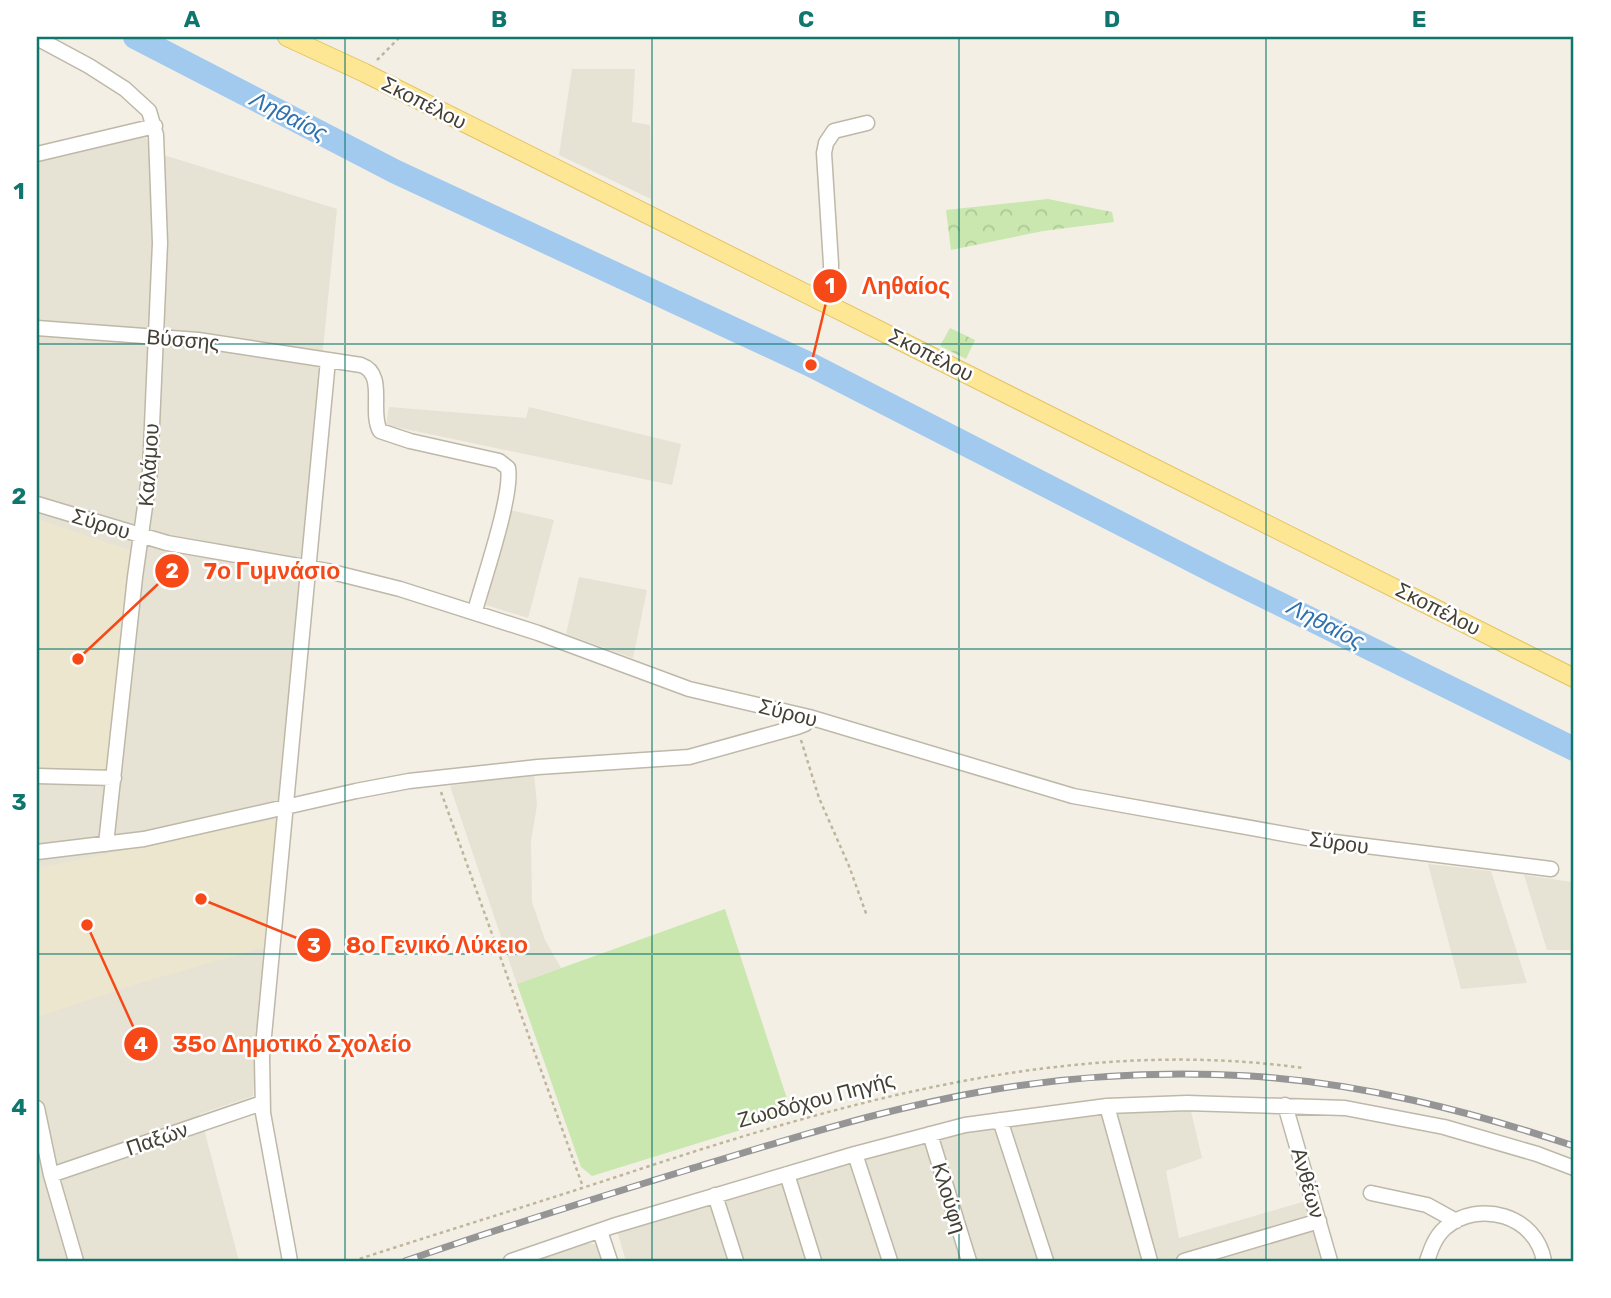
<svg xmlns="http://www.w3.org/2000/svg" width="1611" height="1298" font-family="Rubik,sans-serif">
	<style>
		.residential { fill: #e6e2d4 }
		.education { fill: #ece6cf }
		.forest { fill: url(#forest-crowns) }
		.garden { fill: #c9e7ae }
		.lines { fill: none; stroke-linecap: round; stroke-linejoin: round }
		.river { stroke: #a2caef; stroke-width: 24 }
		.minor-casing { stroke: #beb8a8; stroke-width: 17 }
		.major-casing { stroke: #e2c564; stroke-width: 20 }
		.path { stroke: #bfb59a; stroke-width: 2.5; stroke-dasharray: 3.5 3.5; stroke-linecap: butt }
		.minor { stroke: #fff; stroke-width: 14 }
		.major { stroke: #fde694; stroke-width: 18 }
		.rail-casing { stroke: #959595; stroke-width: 7 }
		.rail { stroke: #fff; stroke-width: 4.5; stroke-dasharray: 13; stroke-linecap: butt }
		.grid { fill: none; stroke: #0f766e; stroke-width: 2; stroke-opacity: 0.55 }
		.labels { text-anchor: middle; stroke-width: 5; stroke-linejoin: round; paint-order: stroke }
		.street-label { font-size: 21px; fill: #454035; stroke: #fff }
		.water-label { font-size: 23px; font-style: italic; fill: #3071af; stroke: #fff }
		.leader { fill: none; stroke: #f74818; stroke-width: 2.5 }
		.callout-dot { fill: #f74818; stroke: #fff; stroke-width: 2.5 }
		.mark-label { font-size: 21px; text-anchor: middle; font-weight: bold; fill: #fff }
		.callout-label { font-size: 23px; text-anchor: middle; font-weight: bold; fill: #f74818; stroke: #fff; stroke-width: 5; stroke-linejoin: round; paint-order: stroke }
		.neatline { fill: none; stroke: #0f766e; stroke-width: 2.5 }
		.grid-label { font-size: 23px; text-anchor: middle; font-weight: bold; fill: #0f766e }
	</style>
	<defs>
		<pattern id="forest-crowns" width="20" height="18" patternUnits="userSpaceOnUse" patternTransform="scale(1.75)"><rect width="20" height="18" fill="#c9e7ae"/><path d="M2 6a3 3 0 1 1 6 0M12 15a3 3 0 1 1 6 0" fill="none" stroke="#aec796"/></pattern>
	</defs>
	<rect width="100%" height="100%" fill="#f3efe5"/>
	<path class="residential" d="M572,69H635L632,122L650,125L651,199L559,155Z
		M145,135L151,151L337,209L282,757L253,1096L200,1114L239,1261H37V162Z
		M389,407L526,418L529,407L681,444L672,485L386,425Z
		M510,510L554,520L528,618L486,605Z
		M579,577L647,590L633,658L566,634Z
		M534,773L537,805L531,841L532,902L545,940L561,968L517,984L450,786Z
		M1428,864L1491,871L1527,983L1461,989Z
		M1524,875L1572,882L1574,893V950H1547Z
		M1190,1107L1202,1158L1166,1171L1179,1238L1309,1200L1326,1261H626L617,1231L777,1181L946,1136L1025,1122L1126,1110Z
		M584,1242L597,1245L602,1261H528Z"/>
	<path class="education" d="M37,519L130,550L108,770L37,767Z
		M277,819L265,947L147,981L37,1017V868Z"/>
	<path class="forest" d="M1048,199L1112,212L1114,222L1043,231L951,250L946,210Z
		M950,328L975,340L966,359L940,346Z"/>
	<path class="garden" d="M725,909L792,1114L592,1176L581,1167L517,984Z"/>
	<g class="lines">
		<path class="river" d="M135,37L396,172L811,365L1221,575L1574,749"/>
		<g class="minor-casing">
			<path id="minor" d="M37,38L89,66L125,89L149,111L156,135L160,243L150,471L135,577L106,844
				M37,154L155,126
				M820,300L831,275V264L824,153L826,143L834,131L867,123
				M37,328L198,340L361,365C387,374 369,411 380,431L410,441L499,461L508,468C513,495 483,581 475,611
				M37,504L167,543L328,571L400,589L538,633L689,689L809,717L1073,796L1318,840L1551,869
				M37,776L114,778
				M37,852L144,839L356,791L409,781L538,767L689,757L797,727L805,724L809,717
				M1285,1105L1330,1261
				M1107,1106L1150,1261
				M37,1108L51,1175L76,1261
				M1000,1120L1046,1261
				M930,1134L969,1261
				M855,1154L890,1261
				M787,1174L814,1261
				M51,1175L262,1103
				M1371,1193L1427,1205L1456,1221
				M715,1195L736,1261
				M600,1231L610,1261
				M290,1261L263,1113L262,1057L328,360
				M511,1261L613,1226L855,1154L965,1125L1107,1106L1187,1103L1345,1108L1444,1127L1537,1154L1574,1168
				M1184,1261L1319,1221
				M1427,1261C1431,1249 1435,1237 1445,1228C1479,1199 1536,1215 1544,1261"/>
		</g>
		<g class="major-casing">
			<path id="major" d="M287,37L365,73L1574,678"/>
		</g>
		<path class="path" d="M377,60L400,37
			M801,740L819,798L849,866L867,916
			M441,792L583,1187
			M353,1261C439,1233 524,1207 610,1179C833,1105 1065,1035 1303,1068"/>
		<use href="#minor" class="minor"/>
		<use href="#major" class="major"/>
		<g class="rail-casing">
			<path id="rail" d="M405,1261C498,1229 593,1199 687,1170C785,1140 884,1109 985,1091C1071,1076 1163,1071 1250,1076C1361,1083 1469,1111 1574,1146"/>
		</g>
		<use href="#rail" class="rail"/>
	</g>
	<path class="grid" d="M345,37V1261M652,37V1261M959,37V1261M1266,37V1261M37,344H1574M37,649H1574M37,954H1574"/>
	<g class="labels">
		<g class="street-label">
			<text transform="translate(424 103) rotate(27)" y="7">Σκοπέλου</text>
			<text transform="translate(183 340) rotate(5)" y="7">Βύσσης</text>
			<text transform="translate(931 355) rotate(27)" y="7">Σκοπέλου</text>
			<text transform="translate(149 465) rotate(-86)" y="7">Καλάμου</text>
			<text transform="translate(101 524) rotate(17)" y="7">Σύρου</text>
			<text transform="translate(1438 609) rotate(27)" y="7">Σκοπέλου</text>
			<text transform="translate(788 713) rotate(14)" y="7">Σύρου</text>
			<text transform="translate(1339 843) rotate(8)" y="7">Σύρου</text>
			<text transform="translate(816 1100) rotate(-15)" y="7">Ζωοδόχου Πηγής</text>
			<text transform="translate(157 1139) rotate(-19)" y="7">Παξών</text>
			<text transform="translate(1308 1183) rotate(74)" y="7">Ανθέων</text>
			<text transform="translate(949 1198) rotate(73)" y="7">Κλούφη</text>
		</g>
		<g class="water-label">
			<text transform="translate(289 116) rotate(27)" y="8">Ληθαίος</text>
			<text transform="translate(1326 624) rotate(27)" y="8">Ληθαίος</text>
		</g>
	</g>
	<path class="leader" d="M811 365L830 286M78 659L172 571M201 899L314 945M87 925L141 1044"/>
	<g class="callout-dot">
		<circle cx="811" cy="365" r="7"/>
		<circle cx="78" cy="659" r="7"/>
		<circle cx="201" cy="899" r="7"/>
		<circle cx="87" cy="925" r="7"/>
		<circle cx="830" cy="286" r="18"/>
		<circle cx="172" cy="571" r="18"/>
		<circle cx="314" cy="945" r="18"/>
		<circle cx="141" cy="1044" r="18"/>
	</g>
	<g class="mark-label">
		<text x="830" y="293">1</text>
		<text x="172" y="578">2</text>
		<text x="314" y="953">3</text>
		<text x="141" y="1052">4</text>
	</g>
	<g class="callout-label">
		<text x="906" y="294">Ληθαίος</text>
		<text x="272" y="579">7ο Γυμνάσιο</text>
		<text x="437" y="953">8ο Γενικό Λύκειο</text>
		<text x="292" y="1052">35ο Δημοτικό Σχολείο</text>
	</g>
	<rect width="1611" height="1298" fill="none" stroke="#ffffff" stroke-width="77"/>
	<rect x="38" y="38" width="1534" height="1222" class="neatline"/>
	<g class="grid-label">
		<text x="192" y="27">A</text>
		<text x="499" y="27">B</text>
		<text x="806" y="27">C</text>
		<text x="1112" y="27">D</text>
		<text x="1419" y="27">E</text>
		<text x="19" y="199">1</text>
		<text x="19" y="504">2</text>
		<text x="19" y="810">3</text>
		<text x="19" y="1115">4</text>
	</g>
</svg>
